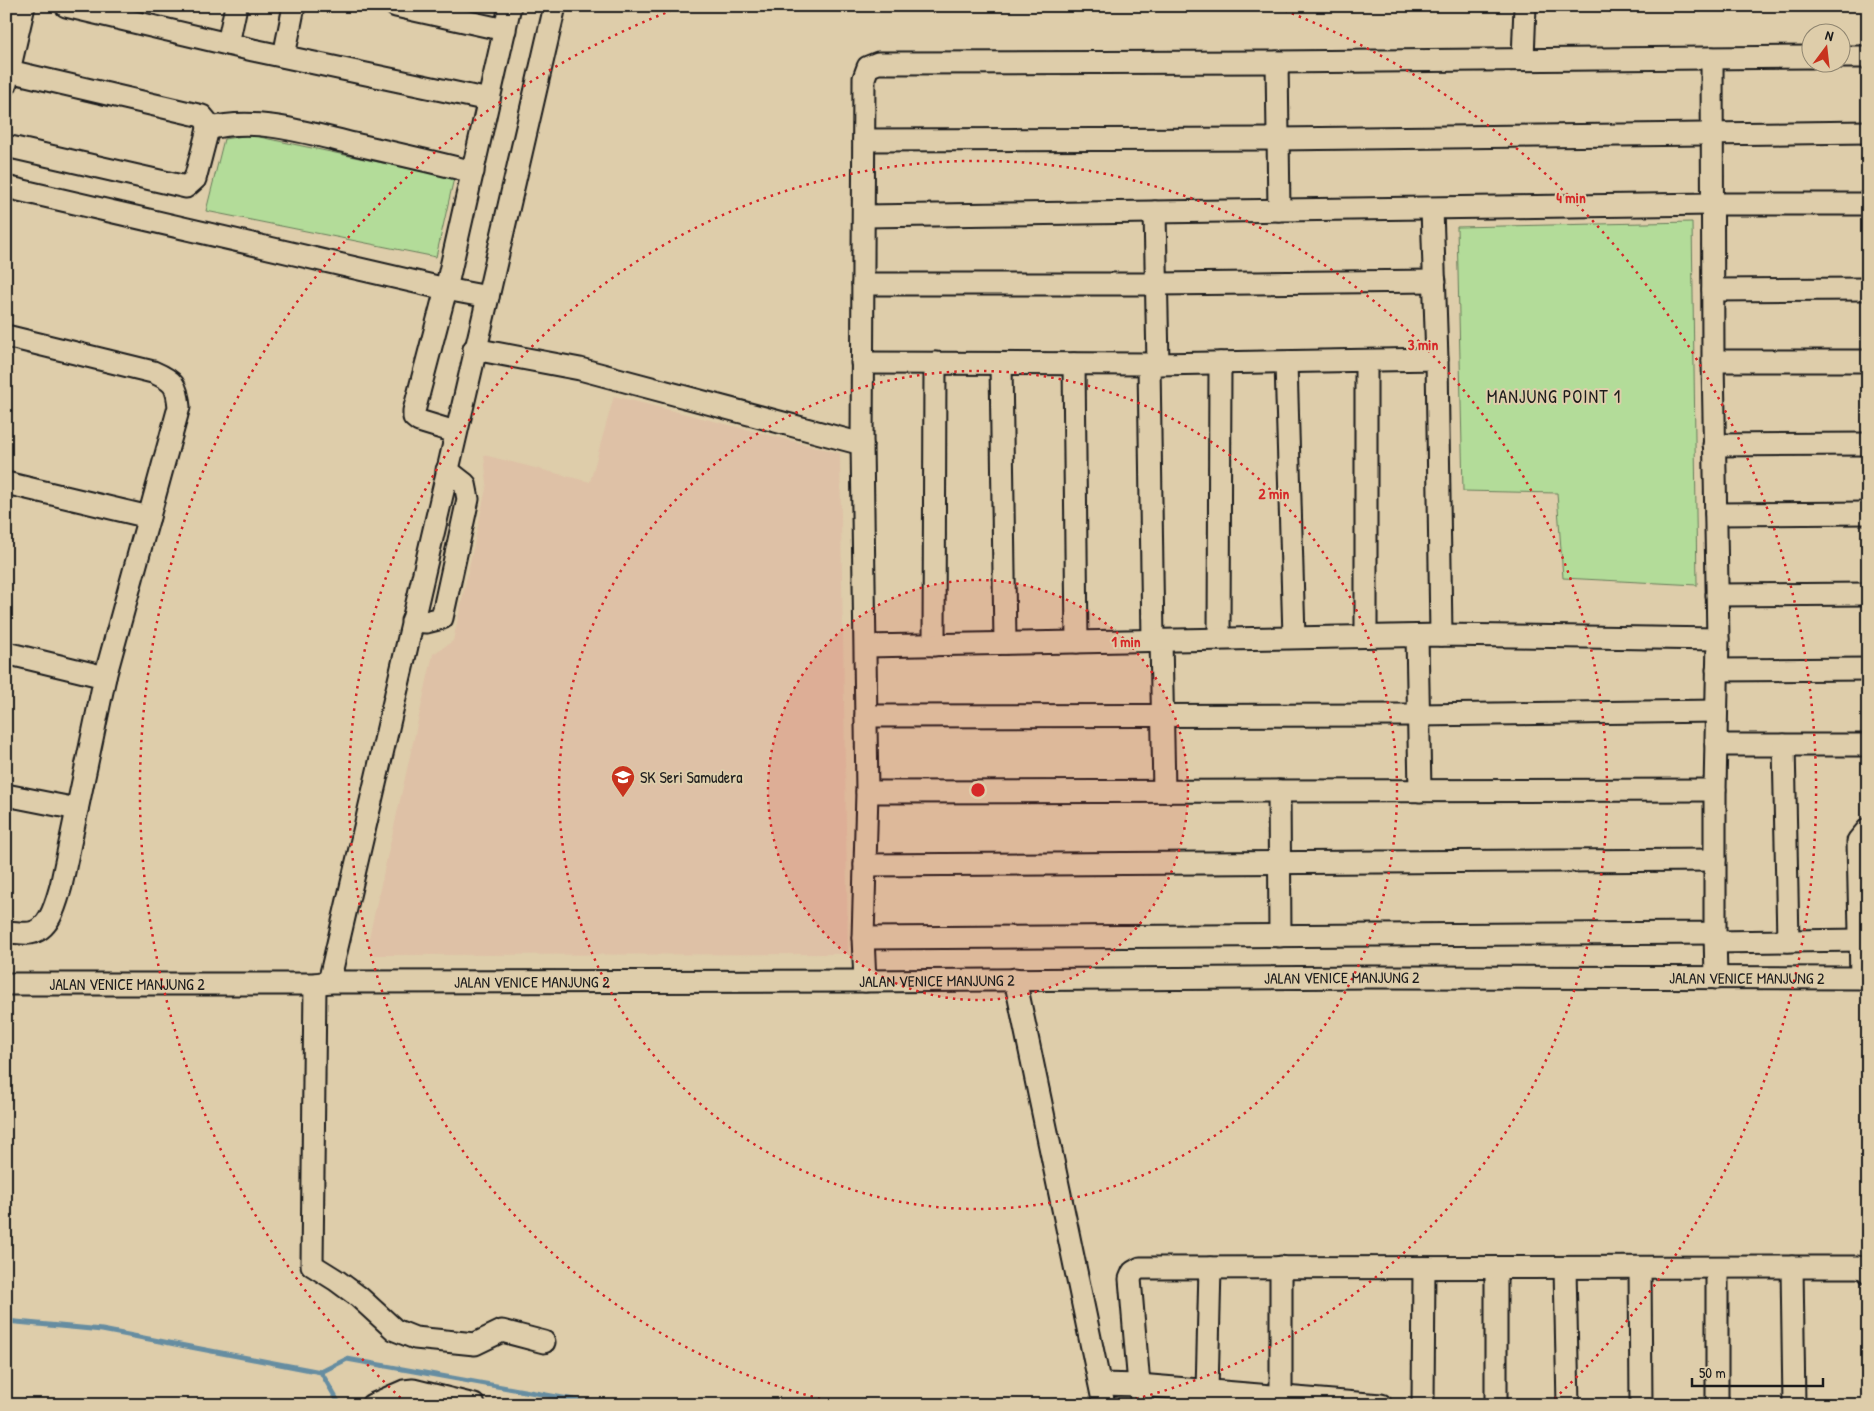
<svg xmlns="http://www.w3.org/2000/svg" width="1874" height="1411" font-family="'Patrick Hand',sans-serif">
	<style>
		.built { fill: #dec1a6 }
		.green { fill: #b3dc99; stroke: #687c5a }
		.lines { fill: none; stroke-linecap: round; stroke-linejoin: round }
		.stream { stroke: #668da1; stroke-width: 5 }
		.minor-casing { stroke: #1c1c1c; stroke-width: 25 }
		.minor { stroke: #decdaa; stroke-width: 21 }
		.ring { fill: none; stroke: #d62828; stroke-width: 2.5; stroke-dasharray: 2.5 5 }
		.labels { text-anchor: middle; stroke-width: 4; stroke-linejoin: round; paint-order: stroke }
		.poi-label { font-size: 16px; fill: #1c1c1c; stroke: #decdaa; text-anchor: start }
		.street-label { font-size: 16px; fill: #1c1c1c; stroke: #decdaa }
		.neighbourhood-label { font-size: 18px; letter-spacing: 1px; fill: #1c1c1c; stroke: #decdaa }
		.centre { fill: #d62828; stroke: #decdaa; stroke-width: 2.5 }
		.ring-label { font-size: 15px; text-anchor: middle; font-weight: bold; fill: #d62828; stroke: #decdaa; stroke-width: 4; stroke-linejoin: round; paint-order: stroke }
	</style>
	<rect width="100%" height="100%" fill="#decdaa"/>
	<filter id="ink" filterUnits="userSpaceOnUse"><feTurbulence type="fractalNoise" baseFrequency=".02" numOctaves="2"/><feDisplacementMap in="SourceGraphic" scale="10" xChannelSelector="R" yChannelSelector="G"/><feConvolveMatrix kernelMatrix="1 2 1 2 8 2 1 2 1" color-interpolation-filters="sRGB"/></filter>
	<g filter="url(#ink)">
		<path class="built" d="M614,396L840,453L848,954L373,955L368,942L433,654L453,641L487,484L484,455L590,482Z"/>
		<path class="green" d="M250,135L454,178L436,257L206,211L224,139Z
			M1692,222L1697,585L1563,578L1557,493L1463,491L1457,227Z"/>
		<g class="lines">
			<path class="stream" d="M6,1321L102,1330L321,1372L347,1359L602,1405
				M321,1372L340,1405"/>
			<g class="minor-casing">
				<g id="minor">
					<path d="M66,6L253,50L489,100"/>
					<path d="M396,6L505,30"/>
					<path d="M228,44L236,6"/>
					<path d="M284,56L294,6"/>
					<path d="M1842,57H1868"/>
					<path d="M1523,59L1525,6"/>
					<path d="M1277,62L1279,210"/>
					<path d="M6,84L24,6"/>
					<path d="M208,129C256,116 307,133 354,144C394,153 434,162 473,172"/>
					<path d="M864,140L1278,139L1868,132"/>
					<path d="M6,146L186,187L195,179L208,129L207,122L202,116L9,71"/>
					<path d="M6,187L446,289L488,297L329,982"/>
					<path d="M1432,209L1437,359L1441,635"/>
					<path d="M1155,212L1158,364"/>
					<path d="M864,216L1712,204H1868"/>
					<path d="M863,284H1156L1435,281"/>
					<path d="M1713,290L1868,289"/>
					<path d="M488,297L555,6"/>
					<path d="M6,336L153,372C174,381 177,385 179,407L105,677L61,886C56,903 50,930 30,933C23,934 14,932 6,932"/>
					<path d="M474,349L580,369L862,444"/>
					<path d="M1713,361H1868"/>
					<path d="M862,363L1158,364L1437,359"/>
					<path d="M1286,363L1294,637"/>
					<path d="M1001,364L1005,643"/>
					<path d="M1074,364L1077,642"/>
					<path d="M1149,364L1153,640"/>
					<path d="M455,432L419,421L414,417V411L446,289L510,6"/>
					<path d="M1714,445L1868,444"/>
					<path d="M6,483L149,517"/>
					<path d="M1716,514L1868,513"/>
					<path d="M1717,595L1868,594"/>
					<path d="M412,621L426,622L442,618L468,499L465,484L447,470"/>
					<path d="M1366,636V361"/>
					<path d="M1417,636L1420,791"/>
					<path d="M1219,639L1220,363"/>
					<path d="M1161,640L1164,791"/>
					<path d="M934,645L935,363"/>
					<path d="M866,646L1441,635L1718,639"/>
					<path d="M6,653L105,677"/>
					<path d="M1717,670L1868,669"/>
					<path d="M866,716L1418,715L1716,711"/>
					<path d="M1716,745H1868"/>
					<path d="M1784,745L1788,941"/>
					<path d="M1279,791L1280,936"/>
					<path d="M867,792L1715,790"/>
					<path d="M6,795L77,809"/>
					<path d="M865,865L1715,860"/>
					<path d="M1715,933L1716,978"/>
					<path d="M863,938L1715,933V790L1718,639L1713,361L1712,58"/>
					<path d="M1715,942L1860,940"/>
					<path d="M1861,978L1858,841L1868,829"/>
					<path d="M1015,979L1104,1405"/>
					<path d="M865,981L863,938L867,792L862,444L864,78L868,67L878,63L1277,62L1812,57"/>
					<path id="s1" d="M6,984H315L329,982L865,981L1371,977L1868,978"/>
					<path d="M315,984L312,1265L336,1280L359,1297L395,1330L415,1338L475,1344L502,1331L544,1342"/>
					<path d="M1792,1267L1794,1405"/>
					<path d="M1496,1268V1405"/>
					<path d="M1640,1268L1641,1405"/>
					<path d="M1717,1268V1405"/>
					<path d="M1565,1269L1568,1405"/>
					<path d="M1101,1384L1139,1385L1381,1405"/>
					<path d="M1207,1391L1210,1268"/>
					<path d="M1281,1397V1267"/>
					<path d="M372,1405L404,1391L413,1390L474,1405"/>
					<path d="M1142,1405L1139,1385L1130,1279L1133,1272L1140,1268L1792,1267H1857L1864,1268L1868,1272"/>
					<path d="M1423,1405L1424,1268"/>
				</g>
			</g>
			<use href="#minor" class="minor"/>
		</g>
	</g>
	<circle cx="978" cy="790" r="210" fill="#d62828" fill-opacity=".12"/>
	<g class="ring">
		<circle cx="978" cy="790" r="210"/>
		<circle cx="978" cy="790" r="419"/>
		<path d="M842 1404A629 629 0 1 1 1114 1404"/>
		<path d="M406 1403A838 838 0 0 1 678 8M1278 8A838 838 0 0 1 1550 1403"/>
	</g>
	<defs>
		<g id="school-pin" transform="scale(1.25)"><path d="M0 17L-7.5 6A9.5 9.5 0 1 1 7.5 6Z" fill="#c8321e" stroke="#decdaa"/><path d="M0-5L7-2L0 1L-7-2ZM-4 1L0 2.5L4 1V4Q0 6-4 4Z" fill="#fff"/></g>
	</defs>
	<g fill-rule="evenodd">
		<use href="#school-pin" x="623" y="777"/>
	</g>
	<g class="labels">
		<g class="poi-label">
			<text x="640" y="783">SK Seri Samudera</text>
		</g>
		<g class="street-label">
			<text dy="6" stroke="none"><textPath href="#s1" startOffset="1336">JALAN VENICE MANJUNG 2</textPath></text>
			<text dy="6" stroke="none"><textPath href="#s1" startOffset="1741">JALAN VENICE MANJUNG 2</textPath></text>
			<text dy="6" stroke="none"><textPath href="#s1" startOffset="931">JALAN VENICE MANJUNG 2</textPath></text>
			<text dy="6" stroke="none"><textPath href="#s1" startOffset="526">JALAN VENICE MANJUNG 2</textPath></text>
			<text dy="6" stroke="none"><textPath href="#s1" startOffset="121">JALAN VENICE MANJUNG 2</textPath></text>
		</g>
		<g class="neighbourhood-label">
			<text x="1554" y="403">MANJUNG POINT 1</text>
		</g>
	</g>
	<circle cx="978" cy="790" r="8" class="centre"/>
	<g class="ring-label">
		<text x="1571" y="203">4 min</text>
		<text x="1423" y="350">3 min</text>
		<text x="1274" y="499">2 min</text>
		<text x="1126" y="647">1 min</text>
	</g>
	<rect width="1874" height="1411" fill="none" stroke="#decdaa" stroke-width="25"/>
	<rect x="12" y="12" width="1849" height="1386" fill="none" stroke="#1c1c1c" stroke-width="2" filter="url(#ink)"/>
	<g transform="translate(1826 48) rotate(15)"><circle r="24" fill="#decdaa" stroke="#908671"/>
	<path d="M0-4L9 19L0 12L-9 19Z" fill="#c8321e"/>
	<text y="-8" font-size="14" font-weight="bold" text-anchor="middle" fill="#1c1c1c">N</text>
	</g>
	<path d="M1692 1378v8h131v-8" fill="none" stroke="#1c1c1c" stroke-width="2.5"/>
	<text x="1699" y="1378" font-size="15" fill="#1c1c1c" stroke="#decdaa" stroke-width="4" paint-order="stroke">50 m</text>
</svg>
